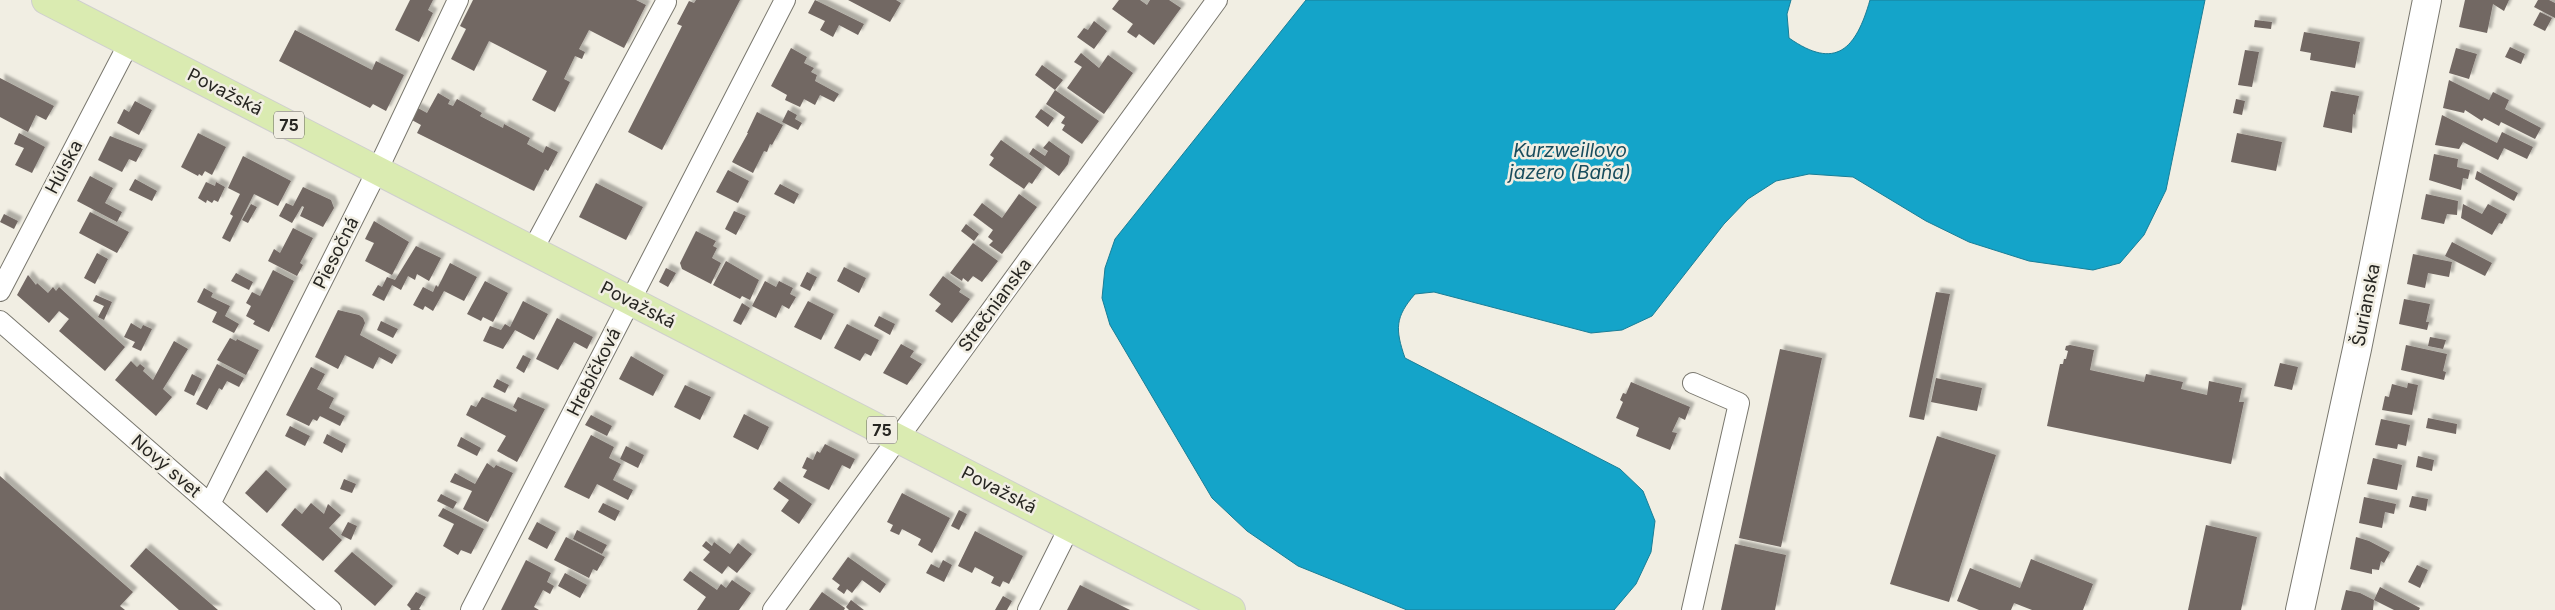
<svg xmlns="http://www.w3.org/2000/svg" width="2555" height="610" font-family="Inter,sans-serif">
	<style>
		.water { fill: #14a4c9; stroke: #1a7e97 }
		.building { fill: #726763; filter: url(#shadow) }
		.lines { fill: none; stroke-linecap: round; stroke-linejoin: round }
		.street-casing { stroke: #79776e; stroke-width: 22 }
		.secondary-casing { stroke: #79776e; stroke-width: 30 }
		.primary-casing { stroke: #cfcfce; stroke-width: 30 }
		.street { stroke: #fff; stroke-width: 20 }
		.secondary { stroke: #fff; stroke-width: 28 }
		.primary { stroke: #daebb1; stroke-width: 28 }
		.labels { text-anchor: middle; stroke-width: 5; stroke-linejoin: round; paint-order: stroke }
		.shield { fill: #f1eee3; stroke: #64625c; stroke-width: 1 }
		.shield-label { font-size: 16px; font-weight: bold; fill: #272622 }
		.street-label { font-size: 18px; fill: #272622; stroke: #f1eee3 }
		.water-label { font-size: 19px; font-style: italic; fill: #194d5d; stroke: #f1eee3 }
	</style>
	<defs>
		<filter id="shadow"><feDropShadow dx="4.5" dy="-4.5" stdDeviation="1" flood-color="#0004"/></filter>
	</defs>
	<rect width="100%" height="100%" fill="#f1eee3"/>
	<path class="water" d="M1306,0H1791L1787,14L1789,38C1836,71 1856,49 1870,0H2205L2166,190L2144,235L2120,263L2093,270L2029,261L1969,242L1926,221L1853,177L1809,174L1776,181L1748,199L1724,224L1652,316L1622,330L1591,333L1434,292L1415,294C1395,317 1395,329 1405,358L1620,469L1643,491L1655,521L1651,552L1636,584L1614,610H1407L1298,566L1247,531L1212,498L1110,325L1102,298L1105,268L1115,239Z"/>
	<path class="building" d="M410,0H433L428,10L433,13L419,42L395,30Z
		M473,0H636L646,5L624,48L589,30L579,49L585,52L582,59L575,56L564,79L570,82L555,112L532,100L547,71L489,41L474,71L451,59L466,29L460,26Z
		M696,0H740L662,150L628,132L682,26L677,24L689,1L694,3Z
		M815,0L864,24L858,35L839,25L833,37L820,30L825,21L808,13Z
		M848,0H896L901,3L890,22Z
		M1119,0H1140L1147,5L1150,0H1169L1181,8L1154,45L1139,34L1136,38L1127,32L1133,24L1112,9Z
		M2465,0H2509L2504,11L2493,4L2487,33L2459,27Z
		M2538,0H2549L2555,3V18L2534,7Z
		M2540,12L2552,18L2545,31L2533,25Z
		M2255,20L2272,22L2271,29L2254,27Z
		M1094,21L1107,31L1094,49L1077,37L1084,28L1088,30Z
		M295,30L372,70L376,61L404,75L386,111L373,104L370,108L279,61Z
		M2304,32L2360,42L2355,68L2310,60L2311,53L2300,51Z
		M2510,47L2525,54L2521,64L2505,57Z
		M791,48L807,57L804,63L814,68L811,72L817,75L815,81L839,94L834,102L820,95L815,105L804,99L800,107L785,100L787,95L771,86Z
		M2456,48L2477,54L2469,79L2449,73Z
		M2245,50L2259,52L2252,87L2238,85Z
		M1081,53L1099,68L1108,55L1133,73L1104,114L1067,88L1082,67L1074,62Z
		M1042,65L1063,80L1055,90L1099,121L1082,144L1062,130L1065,125L1061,123L1065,117L1046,104L1055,90L1035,75Z
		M0,78L54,106L46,120L36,115L28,132L0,117Z
		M2449,80L2489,100L2493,92L2509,100L2505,109L2541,128L2535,139L2501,122L2499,126L2484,118L2482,121L2465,110L2464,113L2443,108Z
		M2331,91L2359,96L2355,115L2353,114L2352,133L2323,127Z
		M438,93L450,100L448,104L453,106L457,99L482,113L480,116L503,128L504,124L530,138L527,144L543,153L546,146L558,152L548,171L545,169L534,191L417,133L421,125L410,119L416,107L427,113Z
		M2236,99L2245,101L2242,115L2233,113Z
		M135,101L152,110L139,135L117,123L124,109L129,112Z
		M1041,109L1054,118L1048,127L1035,117Z
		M788,110L797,115L795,119L802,123L798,130L782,122Z
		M757,112L783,125L772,145L770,144L767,152L764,151L753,173L732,162L748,133H747Z
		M2442,115L2497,143L2502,132L2533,147L2527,159L2504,148L2498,160L2463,142L2459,149L2435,145Z
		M19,133L45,147L32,173L15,165L24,148L14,144Z
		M198,133L226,147L212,175L205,171L202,176L199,174L198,176L181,167Z
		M2237,133L2282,142L2276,171L2231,162Z
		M110,136L143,149L136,162L129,159L122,172L98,160Z
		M1001,140L1042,169L1032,184L1029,182L1024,189L989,165L994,158L990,155Z
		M1049,141L1070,156L1068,164L1059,176L1029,154L1033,148L1045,156L1048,151L1043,148Z
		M2434,154L2458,159L2457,167L2470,170L2468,179L2463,178L2461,190L2429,180Z
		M243,156L291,181L278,206L254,194L230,242L222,238L233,216L230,214L240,194L228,188Z
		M728,170L749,181L738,203L716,192Z
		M2477,171L2518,193L2514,201L2475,179Z
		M90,176L113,188L105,203L122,212L117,222L77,201Z
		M135,179L157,191L152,201L129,190Z
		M206,182L215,186L216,182L225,187L218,202L214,200L212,203L207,200L206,203L198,198Z
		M596,183L643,207L626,240L579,217Z
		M780,184L799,194L794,204L774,194Z
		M303,187L331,200L334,208L323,227L300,216L304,207L302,206L292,223L279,216L286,203L293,206Z
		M1019,194L1037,207L1002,254L989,245L993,241L988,237L993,230L973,215L982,203L1002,218Z
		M2426,194L2458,201L2457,215L2447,214L2444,224L2421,219Z
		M251,204L257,207L248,223L242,220Z
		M2463,204L2482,214L2488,204L2507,214L2502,224L2499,223L2492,235L2461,218Z
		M734,211L746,216L736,235L725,229Z
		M90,212L129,232L117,253L79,233Z
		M4,214L18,221L14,229L0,222Z
		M374,221L409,242L392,275L365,261L374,243L365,239Z
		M966,224L979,234L974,241L961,231Z
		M293,228L313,238L300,263L303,265L297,276L268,261L274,249L280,253Z
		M696,231L716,241L713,246L717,248L712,258L721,263L711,284L682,269L680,263Z
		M2452,242L2492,263L2485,276L2445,256Z
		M973,243L998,261L982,282L973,276L968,282L963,278L962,281L950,273Z
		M416,246L441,258L429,281L417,274L415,280L408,276L401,290L392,285L384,301L372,295L378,285L382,287L387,277L395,280Z
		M97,253L108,259L95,284L84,278Z
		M2413,254L2452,262L2449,277L2428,273L2425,288L2407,284Z
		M726,261L759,280L750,300L742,296L740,299L713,285Z
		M450,263L477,277L464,301L444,291L433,311L425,306L423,310L413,305L423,287L433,292L436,285L438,287Z
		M844,267L866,278L859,293L837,281Z
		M666,268L676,273L668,287L659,282Z
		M273,270L294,281L269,332L253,324L255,321L246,316L251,306L246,303L252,292L260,296Z
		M807,272L817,277L810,291L800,286Z
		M236,273L253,282L249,290L231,281Z
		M28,275L36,285L37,283L48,293L53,287L56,291L59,287L125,347L105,371L59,331L69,319L59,311L49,323L17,295Z
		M943,276L961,289L959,292L970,299L952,323L935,311L941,304L929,295Z
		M485,281L508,293L493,322L483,317L481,321L467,314Z
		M765,281L776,287L779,281L793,288L790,294L796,297L789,309L782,305L776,318L752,306Z
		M204,288L213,293L211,297L230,306L225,316L239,324L234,333L212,322L217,312L197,302Z
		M1936,292L1950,294L1924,420L1909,417Z
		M96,295L112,302L104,320L98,317L104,306L93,301Z
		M2404,299L2430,304L2426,322H2429L2427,330L2399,324Z
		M523,301L548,314L534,340L515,330L503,349L483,341L490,326L501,330L505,324L510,327Z
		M808,301L834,314L821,340L794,327Z
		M742,303L750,308L741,325L733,321Z
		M338,310L359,315L363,318L365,323L360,335L397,355L392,364L379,357L373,369L345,355L338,369L315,357Z
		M879,316L895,324L890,335L874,326Z
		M557,318L593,337L587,349L574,342L558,370L536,359Z
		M381,321L398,329L393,338L377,330Z
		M131,323L141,329L143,325L152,329L141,351L132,347L135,342L124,337Z
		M847,324L879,340L871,356L865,353L860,361L834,348Z
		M2430,337L2446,340L2443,349L2428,346Z
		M230,338L236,341L237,339L259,350L246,375L217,360Z
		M174,341L188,349L163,389L172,397L156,416L115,380L131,361L137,367L140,364L145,368L143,371L153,380Z
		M901,344L914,351L910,357L922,364L907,385L883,373Z
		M2070,345L2094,350L2090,370L2144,382L2146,374L2183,382L2181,389L2207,395L2209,381L2242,388L2239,402H2244L2231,464L2047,426L2060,364H2063L2064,359H2066L2068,351L2065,350L2066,346Z
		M2406,345L2447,354L2443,371L2446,372L2444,380L2401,370Z
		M1780,349L1822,358L1781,547L1739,538Z
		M523,355L531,359L524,373L516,368Z
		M631,356L664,375L653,396L619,379Z
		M2280,363L2298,367L2292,390L2274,386Z
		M217,364L244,378L239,387L227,381L222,390L219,388L207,410L196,404Z
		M311,367L325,374L317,389L334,398L329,408L345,416L340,426L320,416L317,421L313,419L309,426L286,415Z
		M192,374L202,379L194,396L184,391Z
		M1936,378L1982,388L1977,411L1931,402Z
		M497,379L509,385L505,393L493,387Z
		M1631,382L1690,407L1685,420L1679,417L1672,432L1677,433L1670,450L1636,436L1639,428L1616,418L1623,402L1620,400L1623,393L1626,394Z
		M2408,383L2418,385L2412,415L2382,410L2385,396L2389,397L2392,384L2407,388Z
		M685,385L711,397L700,420L674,407Z
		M482,397L516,412L517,410L513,407L518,397L545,409L517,462L497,451L506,436L466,415L471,405L476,407Z
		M744,414L769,427L758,450L733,437Z
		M591,415L612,426L607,436L585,425Z
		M2428,418L2457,424L2456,434L2426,428Z
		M2381,419L2410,425L2406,446L2398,444L2397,449L2375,445Z
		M290,426L310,436L305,446L285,436Z
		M327,434L346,444L342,453L323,443Z
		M591,435L614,447L609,458L621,464L613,480L633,490L628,500L597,484L589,499L564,487Z
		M1937,436L1996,455L1949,602L1890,584Z
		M461,437L481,448L477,456L457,446Z
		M825,444L855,459L850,469L842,465L829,490L803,477L807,470L802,468L807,457L813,460L817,451L820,453Z
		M626,446L644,455L638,468L620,459Z
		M2418,456L2434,460L2432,471L2416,467Z
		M2373,458L2402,465L2397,490L2367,484Z
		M487,463L494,468L496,465L513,473L488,522L463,509L472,491L450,482L455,473L475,484Z
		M266,470L287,489L267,513L245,493Z
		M0,476L133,592L120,606L125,610H0Z
		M344,479L356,484L352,493L340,489Z
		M779,481L812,504L799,524L781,511L789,500L773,489Z
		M902,493L950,518L932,553L918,545L921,539L902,529L899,535L890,531L893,525L887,522Z
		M441,494L457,502L453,509L437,501Z
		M2412,496L2428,499L2426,511L2409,507Z
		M2364,497L2396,504L2394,514L2385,512L2382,528L2359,523Z
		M311,503L324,514L328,504L341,515L329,528L342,540L323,561L281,525L295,508L302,514Z
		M603,503L620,511L615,521L598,512Z
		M443,508L484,529L471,554L461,550L458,555L443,546L454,524L438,516Z
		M959,510L967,514L959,530L951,526Z
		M348,522L357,526L351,540L341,535Z
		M537,522L556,532L547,549L528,539Z
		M2206,525L2257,537L2241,610H2188Z
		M577,530L607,545L602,554L573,539Z
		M975,531L1023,556L1009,584L1003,581L1000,587L991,583L994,577L975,567L972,573L958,566Z
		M566,537L605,557L597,571L593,569L589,578L554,560Z
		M2356,537L2369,541L2390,552L2384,563L2381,561L2379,570L2372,569V574L2350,569Z
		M706,541L712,546L714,542L730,554L738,543L752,554L737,573L728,566L722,574L703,560L710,552L702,546Z
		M1735,544L1786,555L1775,610H1721Z
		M146,548L218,610H179L130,566Z
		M352,552L393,586L375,606L334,571Z
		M848,557L886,584L880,593L862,580L852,593L847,589L844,594L837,589L840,585L832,579Z
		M2031,559L2093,584L2083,610H2032L2014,603L2011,610H1979L1957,601L1970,568L2020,588Z
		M526,560L551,573L547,582L554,586L550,594L543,590L534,607L539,610H501Z
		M943,560L952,565L944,582L926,573L931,564L939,568Z
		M2417,565L2428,570L2420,588L2408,582Z
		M690,571L717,590L721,584L726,588L732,580L751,593L739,610H697L706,597L683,580Z
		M565,573L587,585L580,598L558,586Z
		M1080,585L1130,610H1067Z
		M2380,587L2420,608L2419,610H2394L2374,600L2373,610H2341L2346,590L2360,593L2374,600Z
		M416,592L426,597L419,609L421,610H410L411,609L407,605Z
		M822,592L845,608L844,610H809Z
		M1003,596L1012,601L1007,610H995Z
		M851,600L864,610H849L846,607Z"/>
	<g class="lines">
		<g class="street-casing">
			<path id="street" d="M532,251L666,2
				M0,291L129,43
				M0,321L331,610
				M210,504L377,171L458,0
				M471,610L785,0
				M773,610L1217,0
				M1028,610L1070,526
				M1692,610L1739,403L1693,383"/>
		</g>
		<g class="secondary-casing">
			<path id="secondary" d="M2300,610L2357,349L2427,0"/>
		</g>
		<g class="primary-casing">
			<path id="primary" d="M46,0L1231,610"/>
		</g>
		<use href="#street" class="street"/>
		<use href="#secondary" class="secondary"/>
		<use href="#primary" class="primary"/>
	</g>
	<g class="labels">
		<g class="shield">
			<rect x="274" y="111.5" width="30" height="27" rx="4"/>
			<rect x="867" y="416.5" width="30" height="27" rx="4"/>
		</g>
		<g class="shield-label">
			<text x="289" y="131">75</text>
			<text x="882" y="436">75</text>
		</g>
		<g class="street-label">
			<text transform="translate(225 92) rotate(27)" y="6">Považská</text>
			<text transform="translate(64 167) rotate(-62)" y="6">Húlska</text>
			<text transform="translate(336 253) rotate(-63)" y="6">Piesočná</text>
			<text transform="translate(638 305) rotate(27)" y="6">Považská</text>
			<text transform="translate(995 305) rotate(-54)" y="6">Strečnianska</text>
			<text transform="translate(2366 305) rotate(-79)" y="6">Šurianska</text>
			<text transform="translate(594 372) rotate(-63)" y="6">Hrebíčková</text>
			<text transform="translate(166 466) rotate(41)" y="6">Nový svet</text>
			<text transform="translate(999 490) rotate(27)" y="6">Považská</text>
		</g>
		<g class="water-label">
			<text x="1570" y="157">Kurzweillovo<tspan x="1570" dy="22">jazero (Baňa)</tspan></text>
		</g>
	</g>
</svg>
